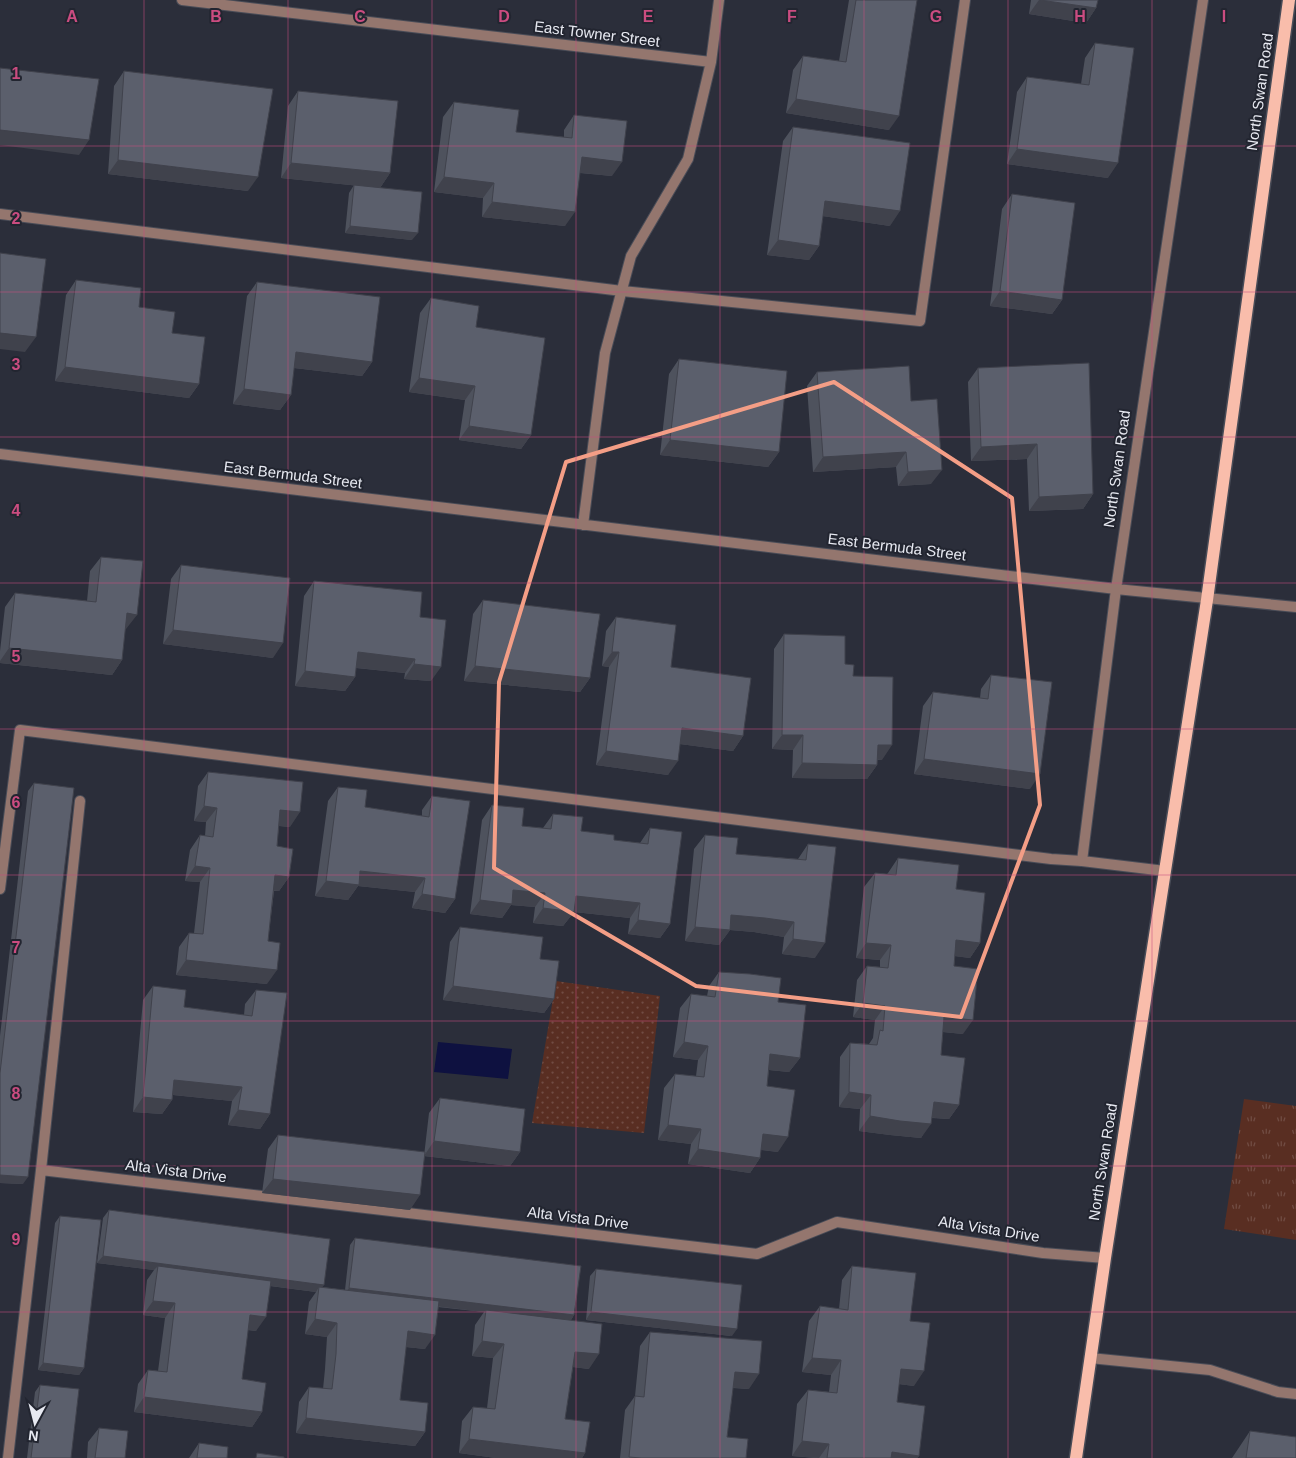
<svg xmlns="http://www.w3.org/2000/svg" width="1296" height="1458" font-family="Arial,sans-serif">
	<style>
		.grass { fill: url(#grass-dots) }
		.park { fill: url(#park-tufts) }
		.water { fill: #0e1140 }
		.lines { fill: none; stroke-linecap: round; stroke-linejoin: round }
		.service-casing { stroke: #494c57; stroke-width: 12 }
		.minor-casing { stroke: #494c57; stroke-width: 12 }
		.primary-casing { stroke: #494c57; stroke-width: 15 }
		.service { stroke: #94766e; stroke-width: 10 }
		.minor { stroke: #94766e; stroke-width: 10 }
		.primary { stroke: #f9bdab; stroke-width: 12 }
		.wall { fill: #4e525d }
		.shaded-wall { fill: #40424c }
		.building { fill: #5b5f6c; stroke: #40424c }
		.marked { fill: none; stroke: #f49e86; stroke-width: 4; stroke-linejoin: round }
		.grid { fill: none; stroke: #cb4c80; stroke-width: 1; stroke-opacity: 0.55 }
		.labels { text-anchor: middle; stroke-width: 4; stroke-linejoin: round; paint-order: stroke }
		.street-label { font-size: 15px; fill: #e7e9f1; stroke: #222530 }
		.grid-label { font-size: 16px; text-anchor: middle; font-weight: bold; fill: #cb4c80; stroke: #222530; stroke-width: 4; stroke-linejoin: round; paint-order: stroke }
	</style>
	<defs>
		<pattern id="grass-dots" width="8" height="8" patternUnits="userSpaceOnUse" patternTransform="scale(1.25)"><rect width="8" height="8" fill="#592e22"/><path d="M2 2h.1M6 6h.1" fill="none" stroke="#714c43" stroke-width="1.8" stroke-linecap="round"/></pattern>
		<pattern id="park-tufts" width="24" height="20" patternUnits="userSpaceOnUse" patternTransform="scale(1.25)"><rect width="24" height="20" fill="#592e22"/><path d="M3 7l-1-3M5 7V3M7 7l1-3M15 17l-1-3M17 17v-4M19 17l1-3" fill="none" stroke="#714c43"/></pattern>
	</defs>
	<rect width="100%" height="100%" fill="#2b2e3a"/>
	<path class="grass" d="M556,981L660,996L644,1133L532,1123Z"/>
	<path class="park" d="M1244,1099L1296,1106V1240L1224,1229Z"/>
	<path class="water" d="M438,1042L512,1049L508,1079L434,1072Z"/>
	<g class="lines">
		<g class="service-casing">
			<path id="service" d="M0,214L622,291L920,321L965,0
				M0,889L20,730L1051,859L1082,861
				M1090,1358L1210,1370L1278,1392L1296,1394"/>
		</g>
		<g class="minor-casing">
			<path id="minor" d="M182,0L711,62
				M0,454L1116,589L1296,607
				M583,525L605,353L631,256L688,159L711,62L719,0
				M1165,871L1082,861L1116,589L1203,0
				M41,1170L757,1254L837,1222L1043,1253L1105,1258
				M8,1458L41,1170L80,801"/>
		</g>
		<g class="primary-casing">
			<path id="primary" d="M1076,1458L1105,1258L1207,600L1289,0"/>
		</g>
		<use href="#service" class="service"/>
		<use href="#minor" class="minor"/>
		<use href="#primary" class="primary"/>
	</g>
	<path class="wall" d="M849,0H917L889,130L786,113L793,70L803,56L839,61Z
		M1031,0H1098L1096,8L1086,23L1029,14Z
		M1095,43L1108,178L1007,164L1017,92L1027,77L1081,84L1085,58Z
		M124,71L248,191L108,174L114,86Z
		M298,91L390,173L380,188L281,178L288,106Z
		M454,102L516,132L564,137V130L574,115L612,176L580,173L565,226L482,217L483,198L434,192L443,117Z
		M793,127L890,226L823,216L819,246L809,260L767,255L783,141Z
		M354,185L412,240L345,233L349,193Z
		M1012,194L1062,300L1052,314L990,306L1002,209Z
		M76,280L139,307L172,333L199,384L189,398L55,381L66,295Z
		M257,282L372,362L362,376L294,368L291,395L280,410L233,404L247,296Z
		M431,298L476,327L531,435L521,449L459,440L465,400L409,392L420,313Z
		M679,359L779,452L768,467L660,455L669,374Z
		M978,368L1093,494L1083,509L1029,511L1027,459L971,461L968,382Z
		M817,372L911,401L931,484L898,486L896,467L813,472L807,386Z
		M101,557L126,629H125L122,660L112,675L0,663V651L5,607L15,593L87,601L90,571Z
		M181,565L273,658L163,644L171,579Z
		M314,581L420,617L431,681L404,679L405,673L356,668L355,677L345,691L295,686L304,596Z
		M483,600L590,678L580,692L464,681L473,614Z
		M616,617L743,736L733,751L680,744L668,775L596,765L609,667L602,666L606,631Z
		M784,634L845,664L853,676L882,760H877V765L867,779L792,778L793,750L772,749L774,649Z
		M991,675L1030,789L914,774L923,706L933,692L980,698L981,689Z
		M208,772L290,827L279,826L277,846L289,877L279,891H274L268,941L267,984L176,975L179,947L189,933H194L200,882L185,881L190,850L200,835L205,836L206,822L194,821L198,786Z
		M34,783L23,1184L0,1183V1036L28,791Z
		M338,787L365,807L422,816V810L432,796L455,899L445,913L412,908L415,892L358,886L348,900L315,896L328,801Z
		M492,805L522,826L543,828L553,814L581,831L614,840L640,843L650,828L670,924L660,938L628,934L630,918L574,912L563,926L533,923L535,907L511,905L502,918L470,914L482,820Z
		M705,835L736,854L798,859L808,844L815,958L782,954L784,937L754,932L730,930L719,945L685,941L694,849Z
		M898,858L956,889L980,943L970,958L955,956L954,966L963,1034L943,1032L941,1055L959,1105L949,1119L932,1118L921,1138L890,1135L859,1131L860,1109L839,1107L840,1057L850,1043L869,1044L873,1038L875,1020L853,1017L857,980L867,966L880,967V960L856,958L864,887L875,873L887,874L888,873Z
		M460,927L540,959L554,999L544,1013L443,1000L450,942Z
		M719,972L778,1002L800,1058L789,1072L769,1070L767,1086L778,1152L761,1150L760,1158L750,1173L688,1164L691,1144L658,1140L664,1088L675,1074L696,1076L698,1060L673,1057L680,1008L691,994L707,996L709,986Z
		M153,986L184,1007L244,1015L245,1004L256,990L270,1114L260,1129L228,1125L232,1101L173,1095L172,1100L162,1114L133,1112L143,1000Z
		M440,1098L520,1152L510,1166L424,1156L429,1113Z
		M278,1135L410,1210L262,1193L268,1149Z
		M109,1210L322,1287L345,1290L350,1245L355,1238L574,1315L571,1320L589,1369L573,1367L565,1419L585,1453L582,1458H496L459,1453L462,1421L473,1407L487,1408L493,1358L472,1356L475,1325L484,1312L438,1307L425,1349L406,1347L400,1400L425,1432L415,1446L296,1433L299,1402L309,1387L323,1389L325,1369L327,1337L305,1334L309,1302L316,1292L270,1286L256,1331L248,1330L242,1379L262,1412L252,1427L134,1412L138,1384L148,1370L158,1371L165,1318L143,1315L147,1280L154,1270L97,1263L103,1218Z
		M60,1216L84,1368L79,1375L38,1370L55,1223Z
		M852,1266L910,1321L914,1386L899,1384L897,1402L919,1456L917,1458H816L792,1456L797,1404L808,1390L829,1392L831,1375L802,1372L809,1321L820,1306L839,1309L842,1280Z
		M596,1269L732,1336L586,1320L590,1276Z
		M650,1332L749,1389L733,1388L727,1437L746,1458H620L625,1410L635,1396L640,1346Z
		M40,1385L71,1458H27L35,1392Z
		M99,1428L125,1458H87L88,1442Z
		M1250,1431L1296,1458H1232Z
		M199,1443L227,1458H189Z"/>
	<path class="shaded-wall" d="M1039,0L1096,8L1086,23L1029,14Z
		M796,99L899,116L889,130L786,113Z
		M0,130L89,140L79,155L0,145Z
		M1017,149L1118,163L1108,178L1007,164Z
		M582,157L622,162L612,176L572,172Z
		M118,160L258,177L248,191L108,174Z
		M291,163L390,173L380,188L281,178Z
		M444,177L494,183L483,198L434,192Z
		M825,201L900,211L890,226L815,215Z
		M492,202L575,212L565,226L482,217Z
		M350,226L418,233L412,240L345,233Z
		M778,240L819,246L809,260L767,255Z
		M1000,291L1062,300L1052,314L990,306Z
		M0,333L36,337L25,352L0,349Z
		M296,352L372,362L362,376L286,367Z
		M65,367L199,384L189,398L55,381Z
		M419,378L475,386L465,400L409,392Z
		M244,389L291,395L280,410L233,404Z
		M469,426L531,435L521,449L459,440Z
		M670,440L779,452L768,467L660,455Z
		M1037,444L1027,459L971,461L981,447Z
		M906,452L896,467L813,472L823,457Z
		M942,470L931,484L898,486L908,472Z
		M1093,494L1083,509L1029,511L1039,497Z
		M127,613L137,615L126,629L117,628Z
		M173,630L283,643L273,658L163,644Z
		M9,648L122,660L112,675L0,663V661Z
		M358,652L415,659L405,673L348,667Z
		M612,652H619L609,667L602,666Z
		M414,664L441,667L431,681L404,679Z
		M475,666L590,678L580,692L464,681Z
		M305,671L355,677L345,691L295,686Z
		M682,728L743,736L733,751L672,743Z
		M782,735H803L793,750L772,749Z
		M878,745H892L882,760L868,759Z
		M606,751L678,761L668,775L596,765Z
		M924,759L1040,774L1030,789L914,774Z
		M802,763L877,765L867,779L792,778Z
		M204,806L217,808L206,822L194,821Z
		M280,810L300,812L290,827L270,825Z
		M195,866L210,868L200,882L185,881Z
		M360,871L425,878L415,892L358,886L348,900L315,896L326,881Z
		M275,875L289,877L279,891L265,890Z
		M513,890L545,893L535,907L511,905L502,918L470,914L480,900Z
		M422,894L455,899L445,913L412,908Z
		M576,896L640,903L630,918L565,911Z
		M543,908L574,912L563,926L533,923Z
		M731,915L765,918L794,922L784,937L754,932L730,930L719,945L685,941L695,927Z
		M638,920L670,924L660,938L628,934Z
		M793,939L825,943L815,958L782,954Z
		M956,940L980,943L970,958L946,955Z
		M866,943L891,945L880,960L856,958Z
		M186,960L277,970L267,984L176,975Z
		M453,986L554,999L544,1013L443,1000Z
		M863,1003L885,1006L875,1020L853,1017Z
		M944,1017L973,1020L963,1034L933,1031Z
		M684,1042L708,1046L698,1060L673,1057Z
		M770,1054L800,1058L789,1072L760,1069Z
		M174,1080L242,1087L232,1101L164,1094Z
		M849,1092L871,1095L860,1109L839,1107Z
		M143,1097L172,1100L162,1114L133,1112Z
		M934,1102L959,1105L949,1119L924,1117Z
		M238,1110L270,1114L260,1129L228,1125Z
		M870,1116L931,1124L921,1138L890,1135L859,1131Z
		M668,1125L701,1129L691,1144L658,1140Z
		M763,1134L788,1137L778,1152L753,1149Z
		M434,1141L520,1152L510,1166L424,1156Z
		M698,1149L760,1158L750,1173L688,1164Z
		M0,1175L28,1177L23,1184L0,1183Z
		M273,1179L420,1195L410,1210L262,1193Z
		M103,1256L324,1285L319,1292V1287L316,1292L157,1271L158,1266L154,1270L97,1263Z
		M349,1288L574,1315L569,1323L486,1310L484,1312L344,1295Z
		M153,1301L175,1303L165,1318L143,1315Z
		M591,1312L737,1329L732,1336L586,1320Z
		M250,1315L266,1317L256,1331L240,1329Z
		M315,1319L337,1323L327,1337L305,1334Z
		M408,1331L435,1335L425,1349L397,1346Z
		M482,1341L504,1344L493,1358L472,1356Z
		M575,1352L599,1354L589,1369L565,1366Z
		M812,1358L841,1360L831,1375L802,1372Z
		M43,1363L84,1368L79,1375L38,1370Z
		M901,1369L924,1371L914,1386L891,1383Z
		M735,1372L759,1374L749,1389L725,1387Z
		M144,1397L262,1412L252,1427L134,1412Z
		M306,1418L425,1432L415,1446L296,1433Z
		M469,1439L585,1453L582,1458H496L459,1453Z
		M802,1441L829,1444L819,1458L792,1456Z
		M892,1452L919,1456L917,1458H888Z"/>
	<path class="building" d="M856,0H917L899,116L796,99L803,56L846,62Z
		M1040,0H1098L1096,8Z
		M1095,43L1134,48L1118,163L1017,149L1027,77L1089,85Z
		M0,68L99,79L89,140L0,130Z
		M124,71L273,89L258,177L118,160Z
		M298,91L398,101L390,173L291,163Z
		M454,102L519,110L516,132L572,138L574,115L627,121L622,162L582,157L575,212L492,202L494,183L444,177Z
		M793,127L910,143L900,211L825,201L819,246L778,240Z
		M354,185L422,192L418,233L350,226Z
		M1012,194L1075,203L1062,300L1000,291Z
		M0,253L46,259L36,337L0,333Z
		M76,280L141,288L139,307L175,312L172,333L205,337L199,384L65,367Z
		M257,282L380,297L372,362L296,352L291,395L244,389Z
		M431,298L479,306L476,327L545,338L531,435L469,426L475,386L419,378Z
		M679,359L787,371L779,452L670,440Z
		M1089,363L1093,494L1039,497L1037,444L981,447L978,368Z
		M909,366L911,401L937,399L942,470L908,472L906,452L823,457L817,372Z
		M101,557L143,561L137,615L127,613L122,660L9,648L15,593L96,602Z
		M181,565L290,578L283,643L173,630Z
		M314,581L422,592L420,617L446,620L441,667L414,664L415,659L358,652L355,677L305,671Z
		M483,600L600,614L590,678L475,666Z
		M616,617L676,625L671,667L751,678L743,736L682,728L678,761L606,751L619,652H612Z
		M784,634L845,636V664L854,665L853,676L893,677L892,745H878L877,765L802,763L803,735H782Z
		M991,675L1052,682L1040,774L924,759L933,692L988,699Z
		M208,772L303,782L300,812L280,810L277,846L293,849L289,877L275,875L268,941L280,943L277,970L186,960L189,933L203,934L210,868L195,866L200,835L213,837L217,808L204,806Z
		M34,783L74,788L28,1177L0,1175V1073Z
		M338,787L367,790L365,807L429,817L432,796L470,801L455,899L422,894L425,878L360,871L359,885L326,881Z
		M492,805L524,808L522,826L551,829L553,814L583,817L581,831L614,835V840L648,844L650,828L682,832L670,924L638,920L640,903L576,896L574,912L543,908L545,893L513,890L512,904L480,900Z
		M705,835L738,838L736,854L806,860L808,844L836,847L825,943L793,939L794,922L765,918L731,915L730,930L695,927Z
		M898,858L959,865L956,889L985,893L980,943L956,940L954,966L978,969L973,1020L944,1017L941,1055L965,1058L959,1105L934,1102L931,1124L900,1121L870,1116L871,1095L849,1092L850,1043L877,1045L880,1030L883,1031L885,1006L863,1003L867,966L888,968L891,945L866,943L875,873L896,875Z
		M460,927L543,937L540,959L559,961L554,999L453,986Z
		M719,972L750,974L781,978L778,1002L806,1005L800,1058L770,1054L767,1086L795,1090L788,1137L763,1134L760,1158L698,1149L701,1129L668,1125L675,1074L704,1077L708,1046L684,1042L691,994L715,997Z
		M153,986L186,990L184,1007L252,1016L256,990L287,993L270,1114L238,1110L242,1087L174,1080L172,1100L143,1097Z
		M440,1098L525,1109L520,1152L434,1141Z
		M278,1135L425,1152L420,1195L273,1179Z
		M109,1210L330,1239L324,1285L103,1256Z
		M60,1216L101,1220L84,1368L43,1363Z
		M355,1238L581,1266L574,1315L349,1288Z
		M158,1266L271,1281L266,1317L250,1315L242,1379L266,1383L262,1412L144,1397L148,1370L167,1372L175,1303L153,1301Z
		M852,1266L916,1273L910,1321L930,1323L924,1371L901,1369L897,1402L925,1406L919,1456L892,1452L891,1458H827L829,1444L802,1441L808,1390L837,1393L841,1360L812,1358L820,1306L848,1310Z
		M596,1269L742,1285L737,1329L591,1312Z
		M319,1287L439,1301L435,1335L408,1331L400,1400L428,1403L425,1432L306,1418L309,1387L332,1389L336,1354L337,1323L315,1319Z
		M486,1310L602,1324L599,1354L575,1352L565,1419L590,1422L585,1453L469,1439L473,1407L495,1409L504,1344L482,1341Z
		M650,1332L762,1341L759,1374L735,1372L727,1437L748,1439L746,1458H641L629,1457L635,1396L644,1397Z
		M40,1385L79,1389L71,1458H31Z
		M99,1428L128,1431L125,1458H95Z
		M1250,1431L1296,1437V1458H1246Z
		M199,1443L228,1447L227,1458H197Z
		M257,1453L284,1457V1458H256Z"/>
	<path class="marked" d="M834,382L1012,498L1040,805L961,1017L696,986L494,868L499,682L566,462Z"/>
	<path class="grid" d="M144,0V1458M288,0V1458M432,0V1458M576,0V1458M720,0V1458M864,0V1458M1008,0V1458M1152,0V1458M0,146H1296M0,292H1296M0,437H1296M0,583H1296M0,729H1296M0,875H1296M0,1021H1296M0,1166H1296M0,1312H1296"/>
	<g class="labels">
		<g class="street-label">
			<text transform="translate(597 34) rotate(7)" y="5">East Towner Street</text>
			<text transform="translate(1260 92) rotate(-82)" y="5">North Swan Road</text>
			<text transform="translate(1117 469) rotate(-82)" y="5">North Swan Road</text>
			<text transform="translate(293 475) rotate(7)" y="5">East Bermuda Street</text>
			<text transform="translate(897 547) rotate(7)" y="5">East Bermuda Street</text>
			<text transform="translate(1103 1162) rotate(-81)" y="5">North Swan Road</text>
			<text transform="translate(176 1171) rotate(7)" y="5">Alta Vista Drive</text>
			<text transform="translate(578 1218) rotate(7)" y="5">Alta Vista Drive</text>
			<text transform="translate(989 1229) rotate(9)" y="5">Alta Vista Drive</text>
		</g>
	</g>
	<g class="grid-label">
		<text x="72" y="22">A</text>
		<text x="216" y="22">B</text>
		<text x="360" y="22">C</text>
		<text x="504" y="22">D</text>
		<text x="648" y="22">E</text>
		<text x="792" y="22">F</text>
		<text x="936" y="22">G</text>
		<text x="1080" y="22">H</text>
		<text x="1224" y="22">I</text>
		<text x="16" y="79">1</text>
		<text x="16" y="224">2</text>
		<text x="16" y="370">3</text>
		<text x="16" y="516">4</text>
		<text x="16" y="662">5</text>
		<text x="16" y="808">6</text>
		<text x="16" y="953">7</text>
		<text x="16" y="1099">8</text>
		<text x="16" y="1245">9</text>
	</g>
	<g transform="translate(35 1423) rotate(187)" stroke="#222530" stroke-width="4" paint-order="stroke">
	<path d="M0-4L9 19L0 12L-9 19Z" fill="#e7e9f1"/>
	<text y="-8" font-size="14" font-weight="bold" text-anchor="middle" fill="#e7e9f1">N</text>
	</g>
</svg>
